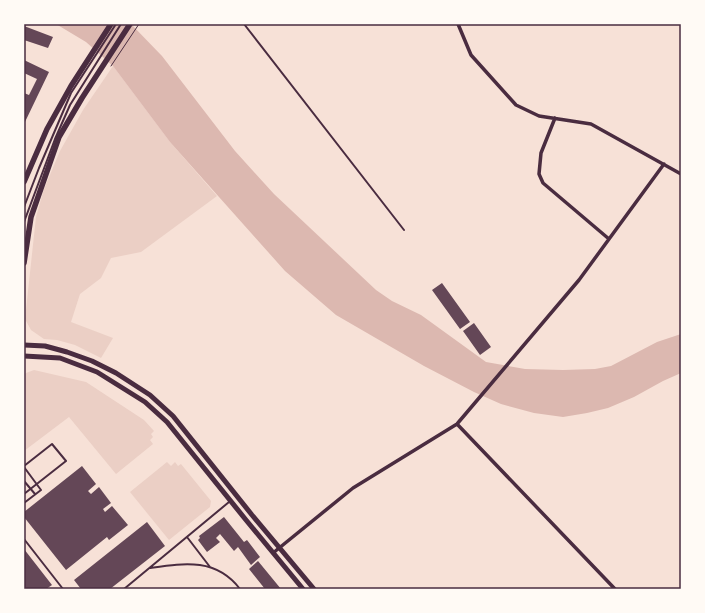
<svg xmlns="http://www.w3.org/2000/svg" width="705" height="613" font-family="'PT Sans',sans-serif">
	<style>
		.green { fill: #ebcfc5 }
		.water { fill: #dcb8b0 }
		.building { fill: #644757 }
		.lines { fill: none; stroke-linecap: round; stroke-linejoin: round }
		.path { stroke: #4a2c40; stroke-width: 1 }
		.service { stroke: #4a2c40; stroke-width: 2 }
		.minor { stroke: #4a2c40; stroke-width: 3.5 }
		.secondary { stroke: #4a2c40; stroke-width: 5 }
		.primary { stroke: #4a2c40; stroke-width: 5.5 }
		.neatline { fill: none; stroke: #4a2c40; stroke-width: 1.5 }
	</style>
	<rect width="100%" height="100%" fill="#f7e1d7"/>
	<path class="green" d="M113,66L170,142L217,196L141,252L111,258L101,278L80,294L71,322L113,338L101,358L75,345L57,340L44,339L31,330L25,319L36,217L44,189L60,151L83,110Z
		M34,370L86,382L144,420L154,431L151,434L153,437L150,440L153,444L116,474L69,417L24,451V375L26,373Z
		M167,462L171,466L175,462L178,466L181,464L211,501L210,507L169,540L130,492Z"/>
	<path class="water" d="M56,24H131L162,56L235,151L274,194L376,290L392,301L421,315L486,362L525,369L563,370L595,369L611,366L657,342L681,334V373L663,381L634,397L608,408L587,413L563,417L534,413L501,404L474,392L424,366L336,315L285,271L170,142L113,66L86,42Z"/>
	<path class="building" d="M24,26L53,37L48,48L24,40Z
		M24,60L49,72L24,124V108L25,105H24V93L29,95L37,79L24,73Z
		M442,283L470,322L460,329L432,290Z
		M474,323L491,347L480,355L463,331Z
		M82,466L96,484L88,491L91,494L99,487L111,503L103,509L105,512L112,506L128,525L109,540L107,537L66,570L24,517V512Z
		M224,517L244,542L247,540L260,557L251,565L238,547L234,551L220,534L216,538L220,542L207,552L198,540L200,538L199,536Z
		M147,522L165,546L110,589H81L74,580Z
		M24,549L52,585L46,589H24Z
		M258,561L281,589H265L249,569Z"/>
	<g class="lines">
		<path class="path" d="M111,66L139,24"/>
		<path class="service" d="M244,24L404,230
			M24,207L39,168L71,93L116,24
			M24,222L55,139L70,105L121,24
			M24,466L52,444L66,461L24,494
			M24,467L41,490L24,503
			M24,481L35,494
			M187,537L210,567
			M24,539L63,589
			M150,568C185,563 216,558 240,589
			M124,589L229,502"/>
		<path class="minor" d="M458,24L471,55L516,105L539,116L591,124L681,174
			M555,118L541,153L539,174L543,183L609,239
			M457,424L615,589
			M273,553L353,488L457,424L579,280L664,164"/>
		<path class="secondary" d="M24,345L45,346L67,352L92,361L116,373L150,395L173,416L252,515L314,589
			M24,356L60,358L97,372L145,402L167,422L246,520L303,589"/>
		<path class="primary" d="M24,182L47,129L71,86L111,24
			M24,263L31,217L59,137L82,98L130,24"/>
	</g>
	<rect width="705" height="613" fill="none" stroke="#fffaf5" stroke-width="50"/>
	<rect x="25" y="25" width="655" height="563" class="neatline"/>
</svg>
